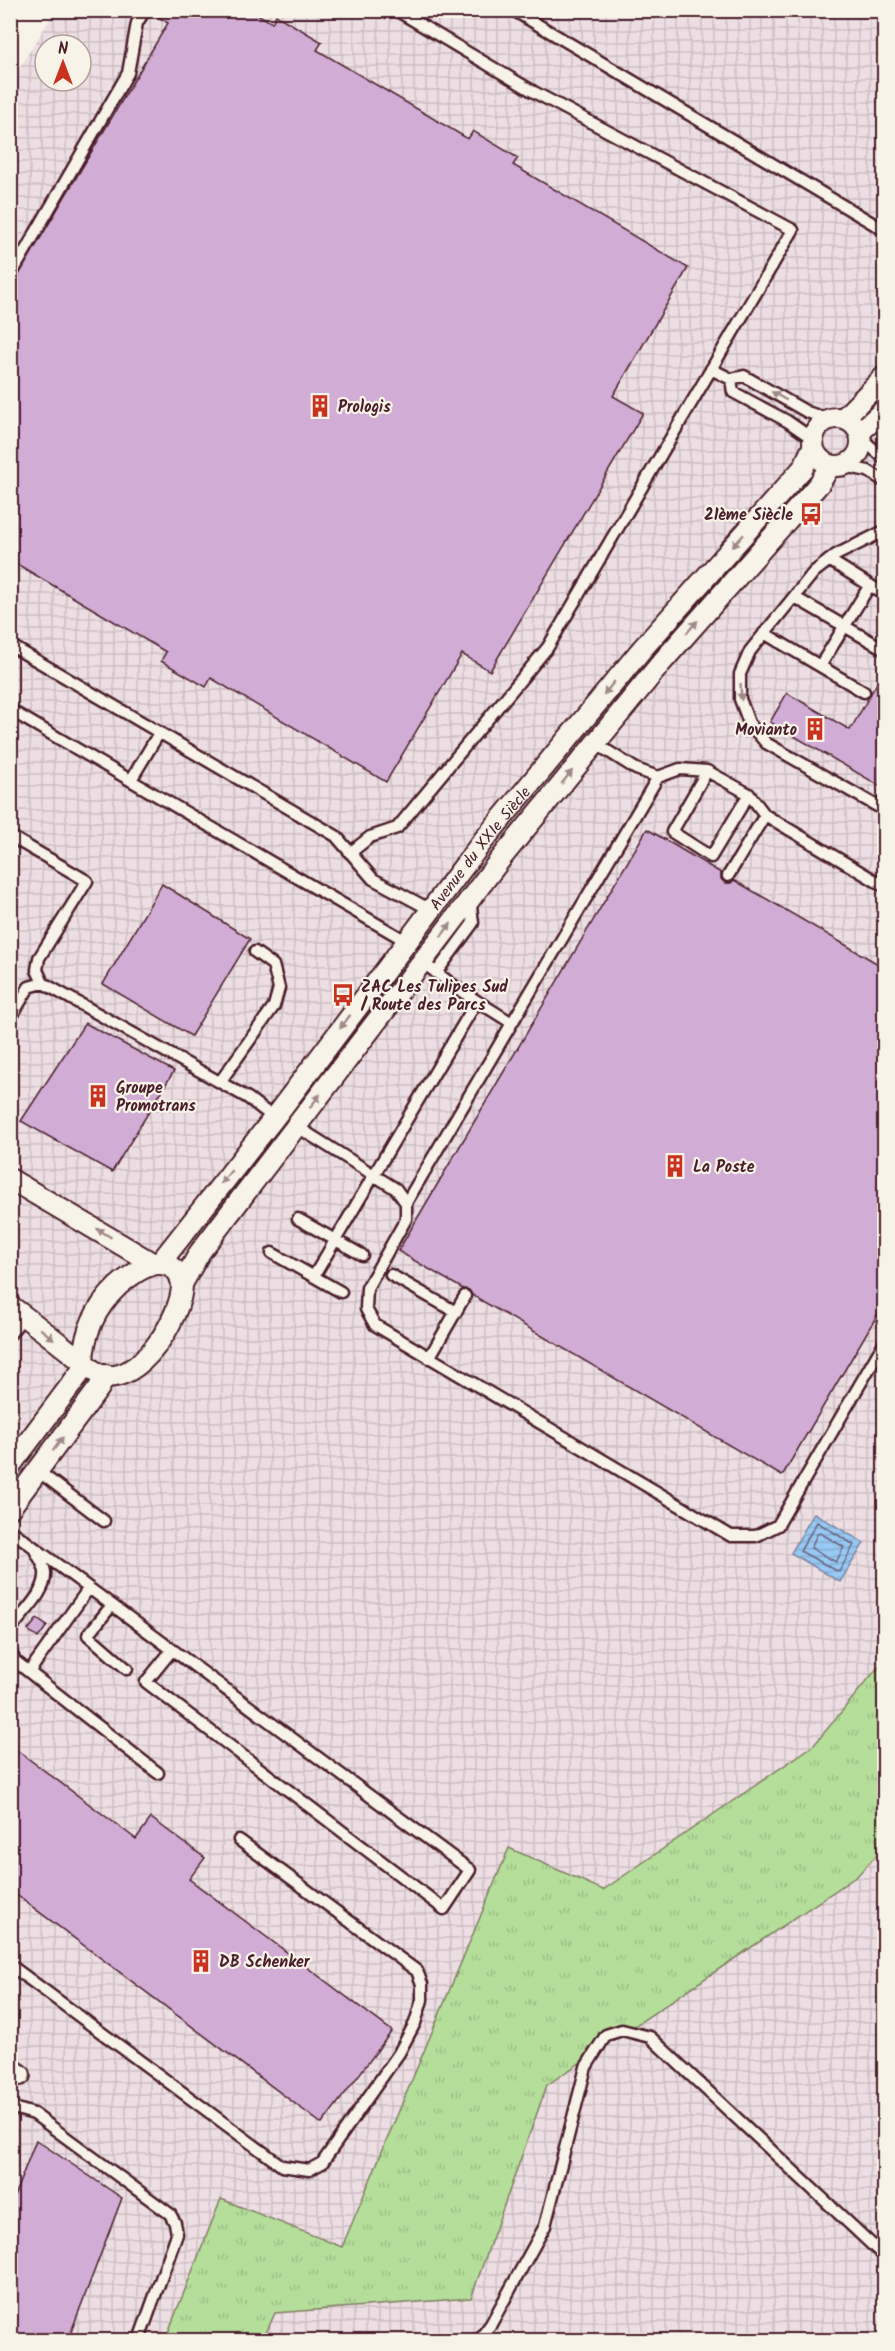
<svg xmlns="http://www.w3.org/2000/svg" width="895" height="2351" font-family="Kalam,sans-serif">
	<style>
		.industrial { fill: url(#industrial-grid); fill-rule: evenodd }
		.grass { fill: url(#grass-tufts); stroke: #807e63; stroke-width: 1.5 }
		.water { fill: url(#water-rules); stroke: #7985a4; stroke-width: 1.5 }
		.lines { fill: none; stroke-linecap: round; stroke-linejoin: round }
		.shore { stroke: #69637b; stroke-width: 1.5 }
		.building { fill: #d1acd5; stroke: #4a1f2b; stroke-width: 1.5 }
		.service-casing { stroke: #4a1f2b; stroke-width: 15 }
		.minor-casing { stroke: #4a1f2b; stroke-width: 24 }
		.service { stroke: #f7f3e8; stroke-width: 10 }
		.minor { stroke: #f7f3e8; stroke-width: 20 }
		.oneway { fill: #a0898a }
		.labels { text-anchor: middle; stroke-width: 4.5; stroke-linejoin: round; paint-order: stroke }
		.poi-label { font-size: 16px; font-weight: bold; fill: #4a1f2b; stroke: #f7f3e8; text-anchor: start }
		.street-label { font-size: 16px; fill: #4a1f2b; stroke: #f7f3e8 }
	</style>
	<defs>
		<pattern id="industrial-grid" width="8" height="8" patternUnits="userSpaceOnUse" patternTransform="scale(1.5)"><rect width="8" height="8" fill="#ecdee2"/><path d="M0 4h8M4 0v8" fill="none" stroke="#ccbec2"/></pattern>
		<pattern id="grass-tufts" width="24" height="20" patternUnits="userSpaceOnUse" patternTransform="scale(1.5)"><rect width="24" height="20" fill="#b5de9b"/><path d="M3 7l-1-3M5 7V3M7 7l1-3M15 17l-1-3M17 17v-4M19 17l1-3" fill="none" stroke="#9dbe86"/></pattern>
		<pattern id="water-rules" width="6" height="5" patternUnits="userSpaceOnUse" patternTransform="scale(1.5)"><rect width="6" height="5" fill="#98c9f4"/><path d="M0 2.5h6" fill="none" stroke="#84acd1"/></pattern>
	</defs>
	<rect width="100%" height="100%" fill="#f7f3e8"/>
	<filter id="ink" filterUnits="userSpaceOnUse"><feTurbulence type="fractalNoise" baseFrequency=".0167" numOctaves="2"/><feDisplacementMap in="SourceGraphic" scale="12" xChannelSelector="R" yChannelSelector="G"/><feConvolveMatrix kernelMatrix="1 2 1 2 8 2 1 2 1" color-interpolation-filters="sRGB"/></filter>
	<g filter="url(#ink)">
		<path class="industrial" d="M55,11H884V2340H11L10,83ZM45,45H81V81H45Z"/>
		<path class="grass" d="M884,1660V1847L857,1876L547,2085L471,2298L275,2313L263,2340H165L221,2199L342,2247L509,1848L603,1890L814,1745Z"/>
		<path class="water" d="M814,1513L864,1543L840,1582L791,1553Z"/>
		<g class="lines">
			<path class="shore" d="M817,1522L854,1545L839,1572L800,1551Z
				M820,1533L844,1547L836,1562L811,1548L817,1534Z"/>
		</g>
		<path class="building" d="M152,10H251L272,23L276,15L322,42L317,50L468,139L473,131L518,158L513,165L688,268L613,396L643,413L490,671L462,654L386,782L211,678L206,687L161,661L166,652L10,560V289L168,23L152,13Z
			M885,669V789L770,722L787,693L850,730Z
			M647,829L721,873V879L725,883H731L734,880L885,968V1302L782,1476L472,1295L469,1290L463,1289L398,1251Z
			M162,884L250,939L191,1036L103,984Z
			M85,1023L174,1071L112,1172L21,1121Z
			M37,1619L47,1626L38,1638L28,1630Z
			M10,1745L136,1839L151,1818L205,1858L189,1879L392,2031L322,2124L10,1890Z
			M36,2140L122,2198L68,2340H10V2207Z"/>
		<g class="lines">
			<g class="service-casing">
				<path id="service" d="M513,10L884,230
					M10,277L128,73L137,23L145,10
					M711,369L731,379L744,376L807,412L828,419
					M731,379L733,392L787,421L813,439
					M862,439L884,458
					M844,466L868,471L884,481
					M884,531L836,555L814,572L750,651L740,674V699L749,723L766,743L884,810
					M829,560L884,594
					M794,597L884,649
					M764,633L864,692
					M10,645L336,836L373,879L431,910
					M820,666L870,585
					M10,710L406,941
					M595,743L636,769L658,777L680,769L707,771L749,794L765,815L884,886
					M707,771L672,832L711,857L749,794
					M131,780L159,733
					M10,836L87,881L39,958L37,970L43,983L248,1098L274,1118
					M350,853L370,837L397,828L548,647L793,230L534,92L396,10
					M728,876L765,815
					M422,962L461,991L512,1023L658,777
					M436,973L473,923L470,898
					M10,1019L29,987L43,983
					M220,1082L274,1006L279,988L273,965L255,952
					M296,1126L396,1189L406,1203V1219L367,1288L366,1309L375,1325L731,1536H756L778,1525L884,1343
					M406,1203L512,1023
					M298,1219L362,1255
					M272,1253L341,1292
					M391,1275L456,1312
					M314,1276L477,1001
					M10,1334L24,1316
					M429,1358L465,1296
					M38,1471L104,1521
					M10,1530L20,1537L470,1870L444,1909L146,1682L172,1650
					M112,1605L88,1635L127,1669
					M10,1626L14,1625C25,1611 47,1591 45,1572C44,1564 38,1556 35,1550
					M10,1650L15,1661L158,1773
					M29,1672L89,1588
					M10,1965L282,2166L309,2170L322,2163L399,2053L415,2023L422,2000V1984L417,1971L239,1840
					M10,2107L34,2114L170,2214L175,2223L177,2234L139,2340
					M479,2340L491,2324L545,2226L586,2067L606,2035L622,2030L650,2037L884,2256"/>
			</g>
			<g class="minor-casing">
				<g id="minor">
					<circle cx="837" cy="442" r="24"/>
					<path d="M844,418L884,377"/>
					<path d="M860,432L884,410"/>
					<path d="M10,1179L154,1264"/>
					<path id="s1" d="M160,1263L274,1118L483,841L642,649L803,468L813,447"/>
					<path d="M182,1284L200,1252L503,856L662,662L819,484L830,466"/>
					<path d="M10,1306C34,1323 56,1341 79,1359C86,1364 93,1372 101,1375C139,1387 182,1316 182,1285C181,1279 179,1272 174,1269C157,1255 132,1274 118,1286C96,1307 84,1331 83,1362"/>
					<path d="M10,1466L86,1365"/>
					<path d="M10,1508L99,1388L106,1375"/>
					<path d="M10,2068L20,2075"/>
				</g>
			</g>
			<use href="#service" class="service"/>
			<use href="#minor" class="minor"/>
		</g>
		<defs><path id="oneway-solid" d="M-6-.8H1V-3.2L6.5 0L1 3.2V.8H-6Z" transform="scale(1.5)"/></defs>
		<g class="oneway">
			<use href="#oneway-solid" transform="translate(779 396) rotate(-150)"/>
			<use href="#oneway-solid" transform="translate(738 541) rotate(132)"/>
			<use href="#oneway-solid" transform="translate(692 627) rotate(-49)"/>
			<use href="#oneway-solid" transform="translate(609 688) rotate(129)"/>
			<use href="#oneway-solid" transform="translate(741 692) rotate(87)"/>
			<use href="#oneway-solid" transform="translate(567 777) rotate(-51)"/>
			<use href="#oneway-solid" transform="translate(446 930) rotate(-53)"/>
			<use href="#oneway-solid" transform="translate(345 1022) rotate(127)"/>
			<use href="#oneway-solid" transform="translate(315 1101) rotate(-53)"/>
			<use href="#oneway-solid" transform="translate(226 1177) rotate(129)"/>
			<use href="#oneway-solid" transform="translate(104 1233) rotate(-148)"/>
			<use href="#oneway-solid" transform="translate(47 1334) rotate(38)"/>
			<use href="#oneway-solid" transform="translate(58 1444) rotate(-54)"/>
		</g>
	</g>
	<defs>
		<g id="building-bare" transform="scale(1.8)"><path d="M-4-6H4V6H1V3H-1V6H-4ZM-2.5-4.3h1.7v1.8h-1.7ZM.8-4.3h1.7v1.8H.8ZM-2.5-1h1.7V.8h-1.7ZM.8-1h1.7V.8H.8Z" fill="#c8321e" stroke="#f7f3e8" stroke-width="2.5" paint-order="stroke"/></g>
		<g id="bus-bare" transform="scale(1.8)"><path d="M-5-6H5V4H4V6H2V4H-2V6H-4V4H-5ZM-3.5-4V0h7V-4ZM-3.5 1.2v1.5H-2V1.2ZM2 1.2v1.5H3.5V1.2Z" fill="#c8321e" stroke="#f7f3e8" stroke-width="2.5" paint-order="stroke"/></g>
	</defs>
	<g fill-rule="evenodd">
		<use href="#building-bare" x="320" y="406"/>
		<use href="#bus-bare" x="811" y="514"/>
		<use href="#building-bare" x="815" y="729"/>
		<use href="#bus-bare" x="343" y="995"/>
		<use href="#building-bare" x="98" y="1096"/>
		<use href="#building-bare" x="675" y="1166"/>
		<use href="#building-bare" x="201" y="1961"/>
	</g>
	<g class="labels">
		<g class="poi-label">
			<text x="338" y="412">Prologis</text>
			<text x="793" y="520" text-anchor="end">21ème Siècle</text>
			<text x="797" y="735" text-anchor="end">Movianto</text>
			<text x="361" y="992">ZAC Les Tulipes Sud<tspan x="361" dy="18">/ Route des Parcs</tspan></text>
			<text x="116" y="1093">Groupe<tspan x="116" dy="18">Promotrans</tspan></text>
			<text x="693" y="1172">La Poste</text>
			<text x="219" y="1967">DB Schenker</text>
		</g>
		<g class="street-label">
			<text dy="6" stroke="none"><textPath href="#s1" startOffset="524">Avenue du XXIe Siècle</textPath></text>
		</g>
	</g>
	<rect width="895" height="2351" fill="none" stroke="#f7f3e8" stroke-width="36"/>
	<rect x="18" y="18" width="859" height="2315" fill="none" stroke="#4a1f2b" stroke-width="2" filter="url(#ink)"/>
	<g transform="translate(63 63)"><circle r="28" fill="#f7f3e8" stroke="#b29e9c" stroke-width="1.5"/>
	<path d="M0-4.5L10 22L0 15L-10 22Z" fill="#c8321e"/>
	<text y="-9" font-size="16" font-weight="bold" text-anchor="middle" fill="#4a1f2b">N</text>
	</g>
</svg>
